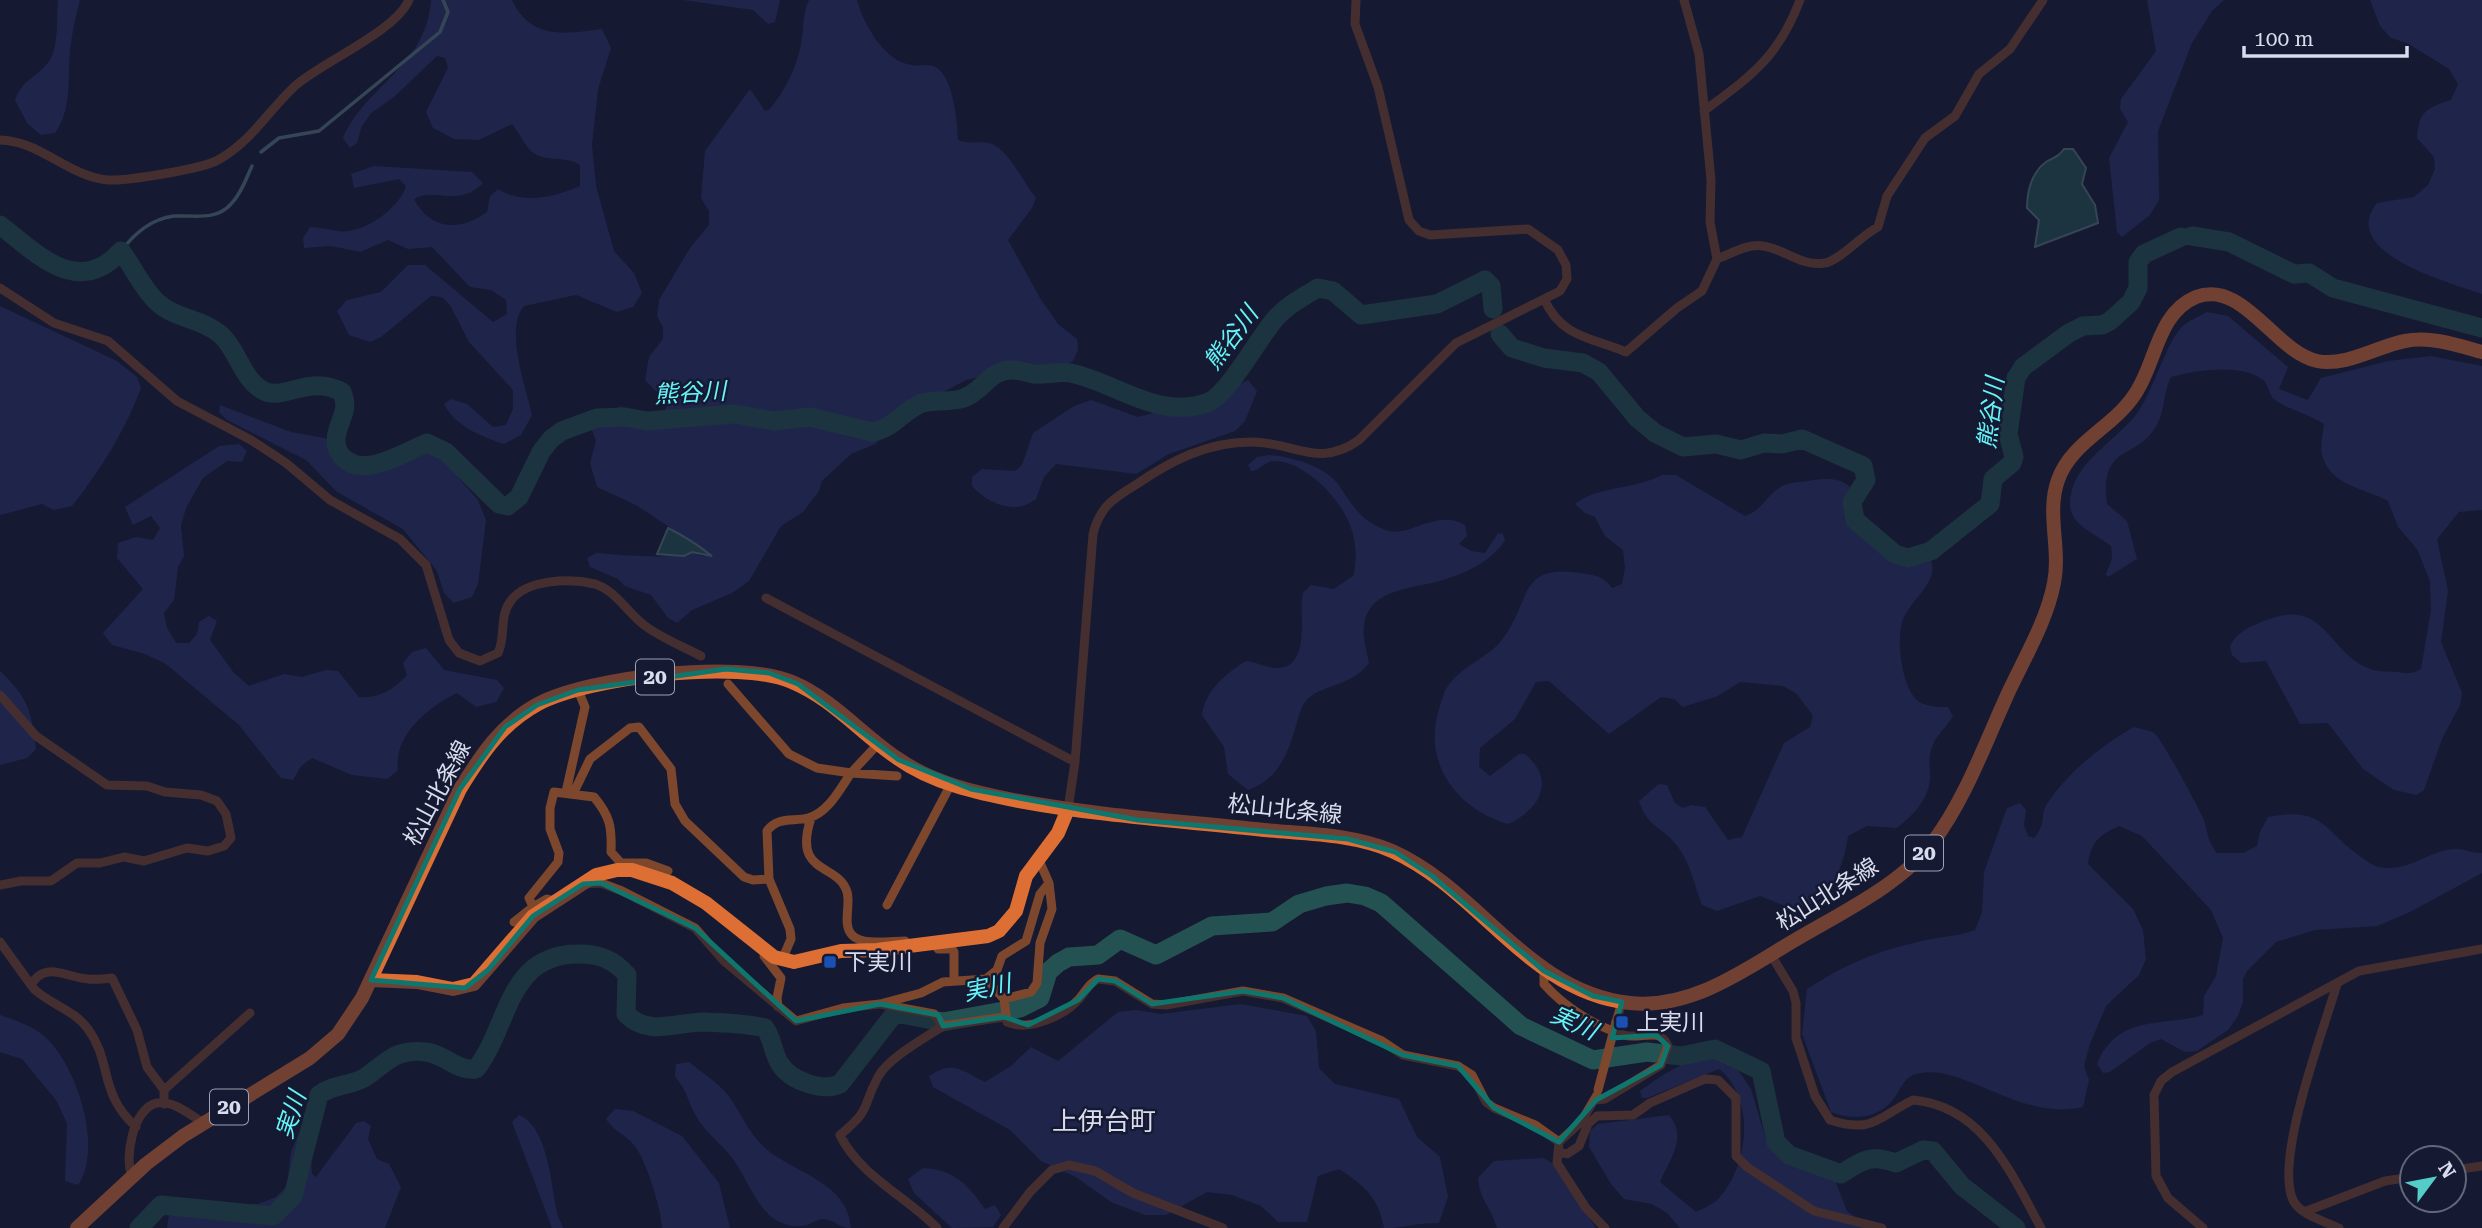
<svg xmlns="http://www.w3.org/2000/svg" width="2482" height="1228" font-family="'Roboto Serif','Noto Sans JP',serif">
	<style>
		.green { fill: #2c326b }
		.water { fill: #245253; stroke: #5a7b81; stroke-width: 2 }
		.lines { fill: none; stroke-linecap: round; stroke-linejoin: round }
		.stream { stroke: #5a7b81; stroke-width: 3.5 }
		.river { stroke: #245253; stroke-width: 19 }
		.minor { stroke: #7c472d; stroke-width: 9 }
		.primary { stroke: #de6f34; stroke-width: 14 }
		.minor-bridge { stroke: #7c472d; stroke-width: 9 }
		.marked { fill: none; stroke: #0f766e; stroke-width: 5; stroke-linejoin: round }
		.transit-dot { fill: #1a4fb4; stroke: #151931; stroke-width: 2.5 }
		.labels { text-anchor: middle; stroke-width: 5; stroke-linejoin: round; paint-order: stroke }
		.shield { fill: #151931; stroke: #9ea2b5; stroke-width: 2 }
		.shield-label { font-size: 21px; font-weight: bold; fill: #d8dced }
		.street-label { font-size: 23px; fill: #d8dced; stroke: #151931 }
		.poi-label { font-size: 23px; fill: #d8dced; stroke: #151931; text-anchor: start }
		.water-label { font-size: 24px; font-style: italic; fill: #65f5f9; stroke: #151931 }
		.quarter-label { font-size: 26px; fill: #d8dced; stroke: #151931 }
	</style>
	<rect width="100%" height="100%" fill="#151931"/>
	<path class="green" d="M58,0H80C76,14 73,28 71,43C66,74 74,107 55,133L41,135L27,123L15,100C23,79 33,80 47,64C60,49 56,19 58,0Z
		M431,0H512C531,40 564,34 602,29L611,48L598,89L592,145L596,186L614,251L634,273L642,293L633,307L617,312L576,295L524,306C504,329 526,387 532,415L521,435L504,444C482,437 455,426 444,404L451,399L467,404L493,427L506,425L513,409V390L469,342L450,305L442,297L431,296L381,337L370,342L349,335L337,311L347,300L381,292L408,265H425L493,322L507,314L506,300L491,290L470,287L432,247L408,249L388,240L360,252L331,246L304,248L303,238L310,227C323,227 338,233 348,231C369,229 400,207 406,186L399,179L354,188L351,174L374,166L472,172L483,183C457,209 435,186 414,199C430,230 460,232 487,212L490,196L498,189C524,205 554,197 580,186V165C566,155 546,163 532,152C525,146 519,132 512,124L479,140L454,139L433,128L426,112L448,68L445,58L437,56L394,97L371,113L361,128L357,143L350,148L343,138C364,87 427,66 431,0Z
		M683,0H780L775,22L768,24L753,10Z
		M809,0H857C863,23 884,61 911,65C920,67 928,62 937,68C954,80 957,121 958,140C969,145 980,140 992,144C1009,151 1024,183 1036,198L1032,208L1008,240L1040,298L1058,324L1077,339L1078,350L1073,361L1060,370L1007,371L966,380L928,400L875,444L851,454L822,481L819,491L803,512L781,526L749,581L732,593L692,610L677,623L668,618L651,595L625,586L618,579L590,567L587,558L597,553C618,555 676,560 692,552L702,556L711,555L636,505L597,487L590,463L596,441L589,421L621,406C637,418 658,428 668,404L645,380L649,357L663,339V327L657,316L659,300L690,248L709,225V211L701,198L705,151L750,89L765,111L770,109C786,88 796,70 801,44C804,28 802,15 809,0Z
		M2147,0H2224L2212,11L2192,43L2158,131L2159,200L2150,215L2122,237L2117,232L2109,158L2128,122L2120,109L2121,99L2156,51Z
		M2370,0H2482V294C2451,283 2337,253 2377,203L2414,197L2428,185L2435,169L2434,157L2417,138C2419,111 2426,108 2451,100L2458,84L2449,69L2407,43L2391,38L2380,26Z
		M0,306L117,361L137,377L141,388C124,433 101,469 72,506L54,510L42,504L0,515Z
		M2207,312L2228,316L2288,367L2279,389L2308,400L2321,378L2388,361L2431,356L2482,366V510L2459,512L2437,539L2448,591L2441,642L2462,693L2460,705L2442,739L2424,790L2417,795L2394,790L2363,769L2328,723L2300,724L2266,661L2241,663L2232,655L2230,646C2237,632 2249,627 2264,621C2327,595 2327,656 2373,670C2380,672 2388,671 2395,672C2405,673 2412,675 2421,669L2431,610L2430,581L2417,549L2398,527L2388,501C2366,489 2332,486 2323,458C2319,449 2323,434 2324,424C2309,414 2288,410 2274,399C2269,395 2269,385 2263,380C2242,363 2195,370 2171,377C2163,393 2165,410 2157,425C2136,462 2100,442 2107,504L2127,521L2137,559L2108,577L2106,574L2112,559L2111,546C2097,535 2071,525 2070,506C2069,465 2112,444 2135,416C2153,394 2167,339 2183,326C2189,320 2199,317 2207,312Z
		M1248,380L1257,391L1245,421L1235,431L1169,454L1136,474L1056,464L1044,477L1036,499C1015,516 987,503 972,486V477L982,469L1015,471L1022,465L1033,433L1074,406L1091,400L1138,417L1218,396Z
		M220,405L291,432L324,438L363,458L392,457L423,450L439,456L478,500L486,520L478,584L472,597L454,603L444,593L437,571L403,529L337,492L306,460L227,420L219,412Z
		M239,444L247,451L242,462L227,461L203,478L186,508L181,526L184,556L178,567L174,600L164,613L167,628L176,643H189L197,634L199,622L209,616L217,621L210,640L234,673L249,686L284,674L302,677L326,670L338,671L359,697C379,699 394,689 407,675L403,663L412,652L426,648L444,670L497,680L504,688L496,702L476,707L457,693C428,707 393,736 398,770L387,779L352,775L312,758L301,766L293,780L281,778L239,725L166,664L145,654L112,645L103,633L143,589L117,558L118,543L136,537L153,540L160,528L151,516L133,525L125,507L219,446Z
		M1269,455C1291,457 1323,465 1338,484C1351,503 1360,520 1383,529C1407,541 1435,507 1465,525L1467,536L1459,544L1471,551L1485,553L1498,533L1503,534L1505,540C1493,560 1467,573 1443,580C1415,589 1370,587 1364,625C1362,637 1367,651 1369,663C1351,688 1318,684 1305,702C1301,707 1299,716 1297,722C1289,751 1279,780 1248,790L1228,774L1224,747L1202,715C1205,691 1226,673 1246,661C1256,662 1269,669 1279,668C1312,665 1298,610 1303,593L1311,585L1334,589L1354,575C1356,560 1357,546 1352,531C1344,502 1307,462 1275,461C1264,461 1260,471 1251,471L1248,465L1257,457Z
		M1662,475H1676L1745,516C1763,511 1769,490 1787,484C1795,482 1805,482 1814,480C1876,471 1843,523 1881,546C1894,554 1914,555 1929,556C1943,581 1910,598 1902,622C1896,641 1902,693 1921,703C1930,707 1938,707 1948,707L1953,716C1947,727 1937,733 1932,747C1927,759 1931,767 1930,779C1928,801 1913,815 1897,828L1867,826L1848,836C1844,865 1829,911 1791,907C1781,906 1770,899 1760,896L1717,911L1702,905C1694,885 1691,864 1678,847C1663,826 1648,829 1639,801L1659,784L1667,785L1675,803L1683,808L1691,805L1705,807L1728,840L1742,837L1784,743L1810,727L1813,716L1797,694L1783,686L1740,682L1718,696L1683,707L1674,699L1661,697L1609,734L1549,681L1536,682L1515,719L1480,748L1479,767L1490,776L1519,754H1525C1557,781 1539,810 1508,824C1455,808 1421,761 1440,706C1442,699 1444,691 1448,686C1462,665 1491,657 1504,637C1532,598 1518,565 1580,573C1594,575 1604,576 1612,588L1622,584L1625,568L1623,550L1605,536L1595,517L1585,513L1575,504C1600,485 1634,490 1662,475Z
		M0,671C29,699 31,710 36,749L27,758L0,765Z
		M2134,727C2140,729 2149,730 2154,733C2162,739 2197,805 2203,818C2209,833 2205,837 2217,853H2243L2257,846L2260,832L2268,817C2325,806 2323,831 2361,857C2367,861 2373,866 2379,867C2409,873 2428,850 2456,849C2465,848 2472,854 2482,853V873L2410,912L2377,926L2315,930L2276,942L2247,971L2243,979V1002L2238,1016L2228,1030L2197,1051L2185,1052L2161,1039L2150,1043L2110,1072L2103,1073L2097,1064C2118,1013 2164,1027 2203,1015L2204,996L2216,976L2223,938L2211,910L2142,836L2119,826C2099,835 2091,842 2088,864L2133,909L2143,930L2146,959L2139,975L2106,1006L2090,1044L2084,1066L2089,1080L2083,1107C2019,1122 1962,1061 1916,1074C1902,1078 1900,1093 1891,1102C1876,1119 1851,1120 1831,1112L1802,1034L1807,989C1846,964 1876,951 1922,941C1941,936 1957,937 1975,930L1982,912L1984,872L2007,808L2020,803L2026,810L2024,825L2028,836L2034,838C2048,821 2039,816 2047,804C2067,773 2102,745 2134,727Z
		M1241,1004L1307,1016L1316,1031L1319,1068L1335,1084L1399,1099L1417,1137L1440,1157L1448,1197L1439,1223C1421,1222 1405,1228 1384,1228C1379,1198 1364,1185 1339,1169L1318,1176L1307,1222H1278L1261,1206L1232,1195L1207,1192L1166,1215H1145L1111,1202L1076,1177L1041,1161L1010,1130L933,1087L929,1076C953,1060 961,1070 985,1082L1011,1066L1031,1047L1058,1061L1118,1012L1136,1010L1161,1014Z
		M0,1015C15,1020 32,1026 44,1036C76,1063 104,1148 78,1185L65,1181L67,1123L56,1100L22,1059L0,1052Z
		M1718,1056L1735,1066L1751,1089L1766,1140L1775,1155L1835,1180L1847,1211L1870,1228H1680L1667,1213L1652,1204L1624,1199L1611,1184L1589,1147L1590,1131L1598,1124L1669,1115C1688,1137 1670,1159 1660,1182L1696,1212C1704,1208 1714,1204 1719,1198C1749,1165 1756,1098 1719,1069L1647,1098H1642L1640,1091C1665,1073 1687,1058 1718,1056Z
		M689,1062C701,1072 717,1082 727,1094C740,1110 748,1133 764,1147C792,1173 848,1181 851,1228C839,1228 832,1218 822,1219C815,1220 809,1226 801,1226C761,1228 752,1185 733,1159C722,1144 703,1131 695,1114C687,1100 687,1089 675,1077L676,1064Z
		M615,1109L633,1111L682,1136L719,1183L730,1228H662C662,1211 645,1157 634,1145C625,1134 613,1131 606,1119Z
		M306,1115L319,1118L310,1146L312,1174L316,1177L356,1123L364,1121L371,1126L368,1139L377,1159L389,1164L401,1187L385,1228H167L169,1214L188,1203L258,1204L276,1197L287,1186L291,1152Z
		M519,1115C549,1127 551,1188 558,1216L563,1228H552L512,1122Z
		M1544,1158L1552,1163L1596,1228H1497C1491,1207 1480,1201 1478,1178L1494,1161Z
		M923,1168C955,1170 967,1184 985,1209L995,1205L1001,1215L993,1227L952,1228L914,1193L908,1179Z"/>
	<path class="water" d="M2064,149H2073L2086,168L2082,184L2095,205L2098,223L2035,247L2039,220L2027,208C2027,191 2032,172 2046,162C2055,157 2058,157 2064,149Z
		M668,528C684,536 698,545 712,556L692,552L684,556L657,554Z"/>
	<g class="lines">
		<path class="stream" d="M261,152L279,138L319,131L440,32L448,12L443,0
			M121,251C135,233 151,219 174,216C194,215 216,221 231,204C241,194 246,179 252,166"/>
		<path class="river" d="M0,225C37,254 78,298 121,251C135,269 147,299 168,310C186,320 205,321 221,335C238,350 242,380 264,391C284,401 310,374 342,392C349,410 341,416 337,433C335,440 336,449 340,454C359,482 405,452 427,443L446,452L499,504L508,506L519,497L541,452L551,439L562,431L597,418L625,417L647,421L734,414L774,421L810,417L872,432C894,429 903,410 922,403C936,399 951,403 964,398C984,391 989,369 1013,370C1020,370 1027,373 1034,374C1047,375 1059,371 1071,373C1117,383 1159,421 1209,402C1228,394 1260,336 1275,319C1286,306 1303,297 1318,288L1333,291L1361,315L1437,304L1485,280L1491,286L1493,309
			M2192,236L2229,242L2294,274L2309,273L2333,288L2482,328
			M1500,334L1512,348L1544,358L1583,363L1599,372L1637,418L1655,433L1683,447L1716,444L1741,450L1764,443L1782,444L1802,439L1863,466L1866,480L1852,502L1855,520L1895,554L1908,558L1931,551L1990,504L1993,479L2012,463L2014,457L2008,434L2016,378L2023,367L2069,333L2083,326L2102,325L2110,321L2131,302L2138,288V262L2144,254L2181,237
			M139,1228L161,1205L273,1216L293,1196L319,1095C333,1084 350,1086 364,1078C387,1063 394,1048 426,1052C445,1054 455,1071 476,1069C510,1026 506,953 580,954C600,954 614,960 627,975L626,1014C649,1037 676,1022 704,1022C724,1023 746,1023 765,1028C773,1039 773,1054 780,1064C791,1081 822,1092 840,1084L895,1013L943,1022L1020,1008L1040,998L1048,972L1058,963L1069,957L1098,955L1120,939L1156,955L1212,926L1272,922L1299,904L1326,896L1347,893L1365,896L1381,903L1521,1026L1593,1060L1647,1052L1681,1056L1715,1049L1761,1071L1776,1142L1789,1155L1841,1174C1863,1160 1870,1154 1896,1163L1923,1150L1933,1151L1962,1186L2016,1228"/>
		<path class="minor" d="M1704,111C1752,75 1778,58 1800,0
			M0,140C41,141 67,176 108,180C127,181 202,169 218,160C251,142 268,111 295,86C322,62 395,32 409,0
			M1717,259C1731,254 1748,243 1763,246C1785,249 1801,267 1825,263C1839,261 1862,235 1878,227L1887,196L1925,138L1955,116L1979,74L2010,49L2043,0
			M0,288L54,323L108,341L177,401L251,440L286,463L330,500L400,539L426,565L449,640L459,653L480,661L498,653C506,637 499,617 510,602C525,579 570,578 595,584C615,590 628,613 644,625C661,638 682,646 701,656
			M1544,299C1562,338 1590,337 1626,352L1677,308L1702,291L1717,259L1710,222L1711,180L1699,54L1684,0
			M766,598L1075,762
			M728,684L789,754L817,768L851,773L878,744
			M0,695L36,736L107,785L147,786L165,792L201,795L217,801L226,814L231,838L224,846L208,851L187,848L144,861L124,857L100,863H77L51,881H21L0,885
			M566,792L585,707L578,690
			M573,794L590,759L630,728L639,727L671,769L675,804L685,821L744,877L753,880L769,879
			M1068,809L1075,762L1093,534C1100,506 1114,498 1137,484C1172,460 1208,442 1251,442C1295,442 1318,469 1359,440L1456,343L1560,291L1567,279L1566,265L1558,250L1528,229L1430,235L1419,231L1409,220L1378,87L1355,24L1356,0
			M811,818C792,876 838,862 847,892C851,904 842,925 852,935C862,946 890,941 905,941
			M584,884L601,883L622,891L695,928L724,961L796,1021L843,1008L880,1004L921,993L943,982L986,979L997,970L1002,956L1026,941L1040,894L1049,883L1038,858
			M555,901L547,899L533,907L529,898L558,862L559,853L550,829V808L554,792L594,797C610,816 612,827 611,852L621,863H646L668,871
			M887,905L951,784
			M514,922L533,907
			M0,942L31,985
			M938,944V949H952L954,952V980
			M1771,955L1793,991L1796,1003V1038L1815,1096L1830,1120C1873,1134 1878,1117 1913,1100C1983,1106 2011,1173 2041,1228
			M764,956L781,978L777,998L778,1007
			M782,960L791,939L790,929L769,879L767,831C778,816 793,822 808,818C828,813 840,789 851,773L897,776
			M1544,971V984C1564,1007 1595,1026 1624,1035C1640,1040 1660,1026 1668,1046L1661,1065L1605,1099L1596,1100
			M986,979L1004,999L1007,1022C1028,1032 1064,1016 1079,999C1086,991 1088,984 1098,979L1115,981L1152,1004L1166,1005L1243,991L1283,998L1382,1041L1403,1055L1458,1066L1472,1075L1486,1102L1494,1108L1535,1125L1559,1142
			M2337,984C2324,1029 2274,1159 2293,1200C2300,1215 2324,1221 2339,1228
			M1004,999L1031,992L1037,983L1040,943L1052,909L1049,883
			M881,1004L934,1014L943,1026C925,1038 888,1058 878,1077C861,1108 873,1108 840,1135C859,1175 907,1197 937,1228
			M1616,1022L1622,1002
			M943,1026L1004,1017
			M164,1090L250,1013
			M1597,1095L1581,1122L1559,1142L1557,1163L1586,1208L1605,1228
			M136,1127C98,1092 113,1064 88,1029C74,1010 52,1005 35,990L31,985C45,960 67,978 88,979C96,980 104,979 112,978L137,1030L147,1067L164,1090V1104
			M1559,1152L1567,1154L1579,1146L1588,1124L1597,1116L1633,1115L1650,1103L1705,1079L1718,1080L1736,1098V1156L1747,1167L1814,1211L1882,1228
			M2454,1170L2482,1166
			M132,1176C124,1158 133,1108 157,1103C173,1100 191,1115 203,1123
			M2304,1212L2385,1181L2412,1177
			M1003,1228L1030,1192L1052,1170L1069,1165L1095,1171L1133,1193L1223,1228
			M2203,1228L2168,1198L2156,1176L2154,1095L2161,1081L2172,1072L2359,971L2482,949"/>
		<path class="primary" d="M371,980L417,982L453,989L474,984L533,916L596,875L617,870H632L672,883L706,903L774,957L794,962L841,951L877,950L988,936L999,931L1016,911L1026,876L1058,833L1068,809
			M77,1228L146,1164L183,1136L310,1058L338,1034L362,998L460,789C481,755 501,724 538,704C589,677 739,659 792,682C833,699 861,734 897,758C932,783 977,793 1019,801C1100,816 1182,821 1264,830C1306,834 1353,834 1392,851C1480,890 1528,992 1630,1003C1687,1009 1738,975 1785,946C1832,917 1901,886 1933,842C1966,798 1986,741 2009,691C2025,657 2047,620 2054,583C2061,549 2046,513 2058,480C2071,442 2114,427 2135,394C2156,364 2157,313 2196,297C2243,279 2275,352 2317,361C2346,367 2378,346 2405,341C2431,336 2457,345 2482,352"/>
		<path class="minor-bridge" d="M1598,1090L1616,1022"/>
	</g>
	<path d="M0 0H2482V1228H0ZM726,669L769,673L798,684L899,760L971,789L1138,820L1348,839L1395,852L1432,876L1544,971L1593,996L1622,1002L1612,1038L1656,1035L1668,1046L1661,1065L1596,1100L1559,1142L1494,1108L1458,1066L1403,1055L1283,998L1243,991L1152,1004L1115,981L1098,979L1078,1000L1028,1025L1004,1017L943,1026L938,1015L880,1004L796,1021L695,928L601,883L583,884L533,916L488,970L465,988L371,980L460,789L505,727L537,705L578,690Z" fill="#151931" fill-opacity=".55" fill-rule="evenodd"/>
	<path class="marked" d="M726,669L769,673L798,684L899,760L971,789L1138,820L1348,839L1395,852L1432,876L1544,971L1593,996L1622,1002L1612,1038L1656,1035L1668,1046L1661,1065L1596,1100L1559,1142L1494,1108L1458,1066L1403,1055L1283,998L1243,991L1152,1004L1115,981L1098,979L1078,1000L1028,1025L1004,1017L943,1026L938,1015L880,1004L796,1021L695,928L601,883L583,884L533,916L488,970L465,988L371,980L460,789L505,727L537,705L578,690Z"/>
	<g class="transit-dot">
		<rect x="823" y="955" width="14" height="14" rx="3.5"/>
		<rect x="1615" y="1015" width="14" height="14" rx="3.5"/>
	</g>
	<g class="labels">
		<g class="shield">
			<rect x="636" y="659.5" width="38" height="35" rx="5"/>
			<rect x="1905" y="835.5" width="38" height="35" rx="5"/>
			<rect x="210" y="1089.5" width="38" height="35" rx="5"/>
		</g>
		<g class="shield-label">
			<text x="655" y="684">20</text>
			<text x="1924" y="860">20</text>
			<text x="229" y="1114">20</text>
		</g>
		<g class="street-label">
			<text transform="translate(437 793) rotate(-62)" y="8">松山北条線</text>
			<text transform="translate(1285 809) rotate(6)" y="8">松山北条線</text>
			<text transform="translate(1827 894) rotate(-32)" y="8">松山北条線</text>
		</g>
		<g class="poi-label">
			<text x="844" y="970">下実川</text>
			<text x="1636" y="1030">上実川</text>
		</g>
		<g class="water-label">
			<text transform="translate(1231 338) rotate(-53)" y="8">熊谷川</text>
			<text transform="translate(690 393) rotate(-3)" y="8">熊谷川</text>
			<text transform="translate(1991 413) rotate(-83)" y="8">熊谷川</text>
			<text transform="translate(987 988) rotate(-12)" y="8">実川</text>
			<text transform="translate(1574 1023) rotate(24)" y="8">実川</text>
			<text transform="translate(291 1115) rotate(-72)" y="8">実川</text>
		</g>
		<g class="quarter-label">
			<text x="1104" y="1130">上伊台町</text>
		</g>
	</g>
	<g transform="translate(2433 1179) rotate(58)"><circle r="33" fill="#151931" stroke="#63677c" stroke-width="2"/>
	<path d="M0-5L12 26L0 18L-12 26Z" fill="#54cdc8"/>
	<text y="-10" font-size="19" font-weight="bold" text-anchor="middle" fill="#d8dced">N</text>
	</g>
	<path d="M2244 46v10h163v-10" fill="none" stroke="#d8dced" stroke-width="3.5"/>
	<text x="2254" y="46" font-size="21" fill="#d8dced" stroke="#151931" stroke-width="5" paint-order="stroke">100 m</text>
</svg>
